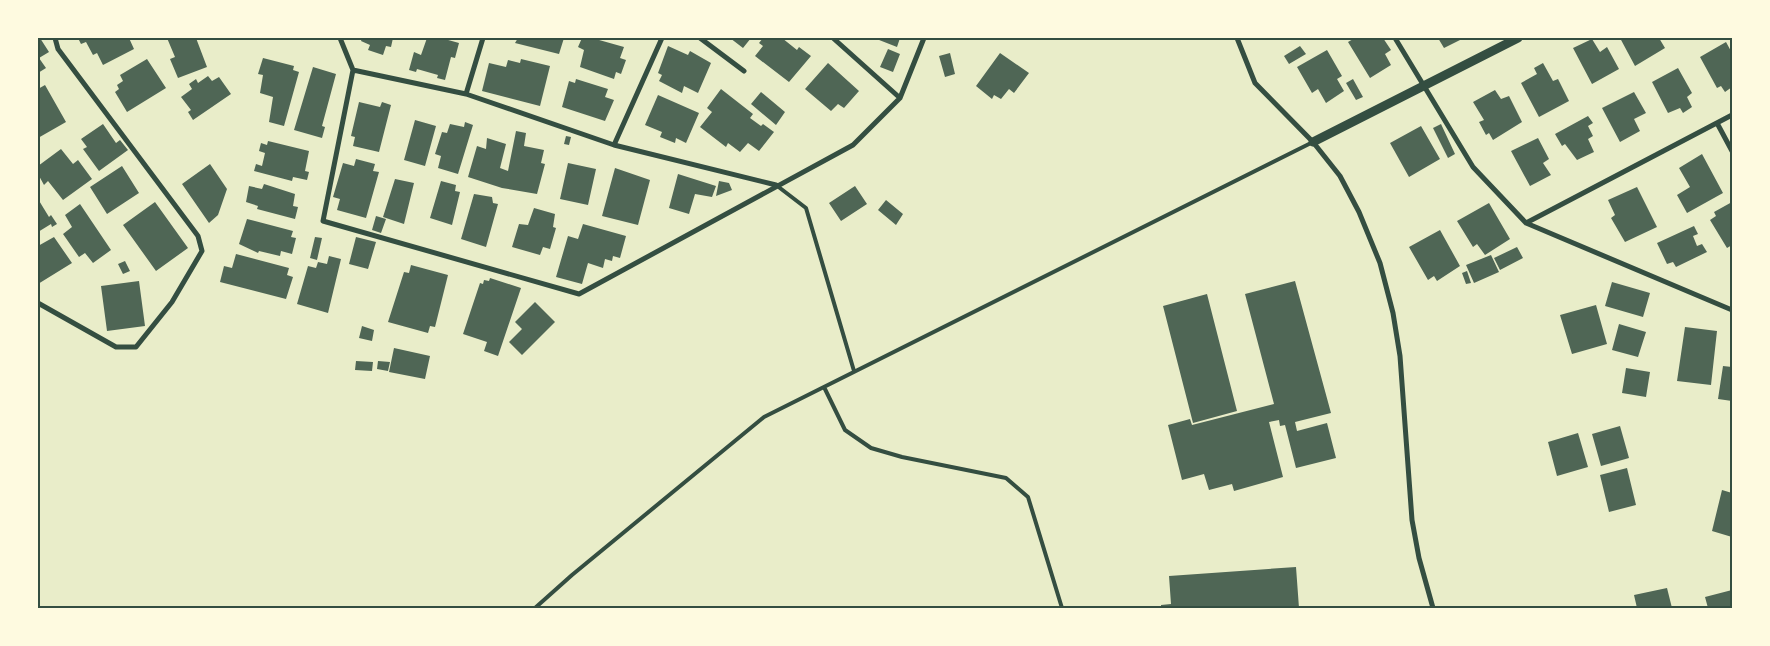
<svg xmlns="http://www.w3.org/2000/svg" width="1770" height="646" font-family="Figtree,sans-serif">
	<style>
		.building { fill: #4f6655 }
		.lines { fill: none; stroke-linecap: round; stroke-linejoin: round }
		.service { stroke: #344e41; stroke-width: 4 }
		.minor { stroke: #344e41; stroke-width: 5 }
		.tertiary { stroke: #344e41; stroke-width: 9 }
		.neatline { fill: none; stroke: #344e41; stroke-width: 2 }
	</style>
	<rect width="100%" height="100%" fill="#e9edc9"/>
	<path class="building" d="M38,38H40L49,52L39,58L46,68L38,73Z
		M78,38H129L134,49L103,65L97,53L93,55L86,42L81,44Z
		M167,38H196L207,67L178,78L170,59L175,57Z
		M362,38H393L391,47L386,46L383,55L368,50L370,45L361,41Z
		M427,38H441L459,43L455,58L451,57L445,80L437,78L438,75L417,69L416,72L409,70L414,52L421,55Z
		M518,38H564L559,54L515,43Z
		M582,38H592L624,47L620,58L626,60L621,74L616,72L614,79L580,67L584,50L578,47Z
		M730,38H751L743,48Z
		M763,38H782L797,50L799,47L811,56L789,82L755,56L763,46L759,43Z
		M874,38H900L897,47Z
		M1355,38H1383L1391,50L1385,54L1391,65L1370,78L1348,42Z
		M1438,38H1464L1444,48Z
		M1620,38H1659L1665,48L1635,66Z
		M1592,39L1600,52L1607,47L1619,69L1592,84L1573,48Z
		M1726,42L1732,53V87L1725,92L1721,86L1717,88L1700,57Z
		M668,46L688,55L690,51L711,63L698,93L684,86L682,93L659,81L662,75L658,73Z
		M1300,46L1306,54L1289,64L1284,56Z
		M888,49L900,54L893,72L880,67Z
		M1327,50L1342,76L1337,79L1344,91L1326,103L1318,89L1312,93L1297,67Z
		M950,53L955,74L945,77L939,56Z
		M1000,53L1029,73L1014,93L1009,89L1001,99L994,95L992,99L976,86Z
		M263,58L294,66L293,70L299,72L284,126L269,122L273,97L260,93L263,75L258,74Z
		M147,59L166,88L127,112L115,92L119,89L117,85L123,81L120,75Z
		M521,59L550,66L540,106L482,91L489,63L506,67L508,60L520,63Z
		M828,63L859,91L844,108L838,104L831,111L805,89Z
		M1543,63L1553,81L1558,79L1569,101L1539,117L1521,83L1537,74L1534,68Z
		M313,67L336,74L322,126L325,127L322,138L294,130Z
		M1678,68L1692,93L1687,97L1692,107L1683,113L1680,108L1668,113L1652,82Z
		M208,76L212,81L219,77L231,94L193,120L188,112L191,110L181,97L192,89L189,84L196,79L198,83Z
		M576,79L608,89L605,97L614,100L605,121L562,107L569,81L575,83Z
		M1353,79L1363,97L1356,100L1346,83Z
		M45,85L66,122L38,138V89Z
		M721,89L753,114L750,118L761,126L763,124L774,132L759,151L748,143L740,152L728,143L726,147L700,127L712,112L707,108Z
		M1495,90L1501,99L1509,96L1522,122L1493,140L1489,133L1486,135L1479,122L1484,120L1473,102Z
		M761,92L785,112L776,125L751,104Z
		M1634,92L1646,113L1634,119L1640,131L1620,142L1602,108Z
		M658,95L699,113L686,143L676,138L675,143L660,137L662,132L645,125Z
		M359,102L380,107L382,102L391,105L379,152L353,146L355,137L351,136Z
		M1588,116L1593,123L1588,126L1593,136L1588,139L1594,152L1577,160L1565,144L1562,146L1555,134Z
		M415,120L436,126L425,166L404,160Z
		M465,122L473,125L458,174L438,168L441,156L435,154L442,132L447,133L450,124L464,127Z
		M103,124L116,143L120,140L128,150L99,171L83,149L87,147L81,139Z
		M1441,124L1455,154L1448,158L1433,128Z
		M1421,126L1440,159L1409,177L1390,143Z
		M516,131L526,133L524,146L544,150L541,163L545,164L537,194L502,188L468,177L477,146L486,149L487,138L506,144L500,168L508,171Z
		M566,136L571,137L569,145L564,144Z
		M1538,138L1549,159L1543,163L1551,175L1530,186L1511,151Z
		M268,141L309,151L305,171L309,172L307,180L293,177L292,181L254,171L256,164L262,166L265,153L259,151L261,143L267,145Z
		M61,149L73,164L78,160L92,179L63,200L48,181L44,185L38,174V166Z
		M1702,154L1723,193L1687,213L1677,195L1690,187L1679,168Z
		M356,159L375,164L373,171L379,172L366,218L337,210L340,199L333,197L343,163L354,166Z
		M568,163L596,169L588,205L560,199Z
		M210,164L227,189L218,215L209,223L182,184Z
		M122,166L139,193L107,214L90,187Z
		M615,168L650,180L638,225L602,216Z
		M678,174L716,186L712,197L695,194L689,214L669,208Z
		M395,179L414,183L404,224L383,217Z
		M441,181L456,185L455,191L460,192L452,225L430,218Z
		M719,181L729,183L732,190L716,196Z
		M264,184L295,194L293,206L298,207L295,219L257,209L258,206L246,202L249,186L262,189Z
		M855,186L867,204L841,221L829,203Z
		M1637,187L1657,227L1625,242L1611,218L1615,215L1608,200Z
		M474,194L492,197L493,203L498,204L486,247L461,239Z
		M38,199L49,217L51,215L57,224L52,227L51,224L38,232Z
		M886,200L903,214L896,225L878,210Z
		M155,202L188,248L156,271L123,225Z
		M1732,202V245L1727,248L1710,220L1716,216L1714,212Z
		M1489,203L1510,239L1485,255L1477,244L1473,247L1457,221Z
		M80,204L111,250L93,263L85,253L79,257L63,234L72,227L65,215Z
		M534,208L555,214L553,227L556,228L550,249L543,247L540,255L512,247L519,224L528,225Z
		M376,216L386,219L381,233L372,230Z
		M247,219L293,231L291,237L296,238L292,254L281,251L280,256L259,251L258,253L239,244Z
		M583,224L626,236L620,258L613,256L612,261L605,259L603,268L588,263L582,284L556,277L568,236L578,239Z
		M1694,226L1698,234L1693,236L1697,246L1702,244L1707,252L1676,267L1673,262L1667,264L1657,243Z
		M1440,230L1460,266L1437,281L1434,276L1428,280L1409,247Z
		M54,237L72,263L38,284V246Z
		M315,237L322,238L317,260L310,258Z
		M356,237L376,242L368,269L349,264Z
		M1517,247L1523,258L1500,270L1494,258Z
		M236,254L289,268L287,275L293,277L286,299L220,282L224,266L232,268Z
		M1491,255L1499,272L1474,283L1466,265Z
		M329,256L341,259L328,313L297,304L308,266L316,268L318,262L327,264Z
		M125,261L130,271L123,274L118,264Z
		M411,265L448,275L435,327L430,326L428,333L388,322L404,272L409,273Z
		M1467,271L1471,283L1466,284L1462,273Z
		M490,278L521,288L498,356L484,351L487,342L463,334L480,283L483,284L484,280L489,281Z
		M139,281L145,326L107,331L101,286Z
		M1295,281L1331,413L1295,422L1297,431L1327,423L1336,458L1296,468L1285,425L1280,426L1279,420L1269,422L1283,477L1234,491L1232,484L1209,490L1204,474L1182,480L1168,425L1190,419L1192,425L1274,404L1245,294Z
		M1612,282L1650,293L1643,317L1605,306Z
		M1207,294L1237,411L1193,423L1163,306Z
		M535,302L555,322L522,355L509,342L522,329L515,322Z
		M1596,305L1607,344L1572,354L1560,315Z
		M1619,324L1646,332L1638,357L1612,350Z
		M362,326L374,330L372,341L359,338Z
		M1685,327L1717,331L1711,385L1677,381Z
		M394,348L430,356L425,379L389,372Z
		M356,361L373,362L372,371L355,370Z
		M378,361L390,362L388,371L377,369Z
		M1723,366L1732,367V401L1718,399Z
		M1626,368L1650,372L1646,397L1622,393Z
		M1620,426L1629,458L1601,466L1592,434Z
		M1578,433L1588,467L1557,476L1548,442Z
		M1627,468L1636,505L1609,512L1600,475Z
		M1722,490L1732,493V537L1712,531Z
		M1296,567L1299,608H1161V605L1171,604L1169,576Z
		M1667,588L1672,608H1637L1634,595Z
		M1732,590V608H1708L1705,597Z"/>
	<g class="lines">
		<path class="service" d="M776,185L806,208L854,371
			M824,387L845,430L871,448L902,457L1006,478L1028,497L1062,608
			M535,608L572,575L764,417L1313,142"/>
		<path class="minor" d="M340,38L353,70L323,221L579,294L853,145L900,98L924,38
			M700,38L744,71
			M833,38L900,98
			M1237,38L1255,83L1313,142L1340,176L1359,212L1380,263L1393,313L1400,356L1412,520L1419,558L1433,608
			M1395,38L1473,167L1526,223L1732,310
			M353,70L466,94L614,145L776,185
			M466,94L483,38
			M1717,123L1732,151
			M614,145L662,38
			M1526,223L1732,115
			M38,303L116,347H136L172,302L202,251L198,236L58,49L55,38"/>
		<path class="tertiary" d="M1313,142L1518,38"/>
	</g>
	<rect width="1770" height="646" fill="none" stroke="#fefae0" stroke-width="78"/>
	<rect x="39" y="39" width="1692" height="568" class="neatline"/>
</svg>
